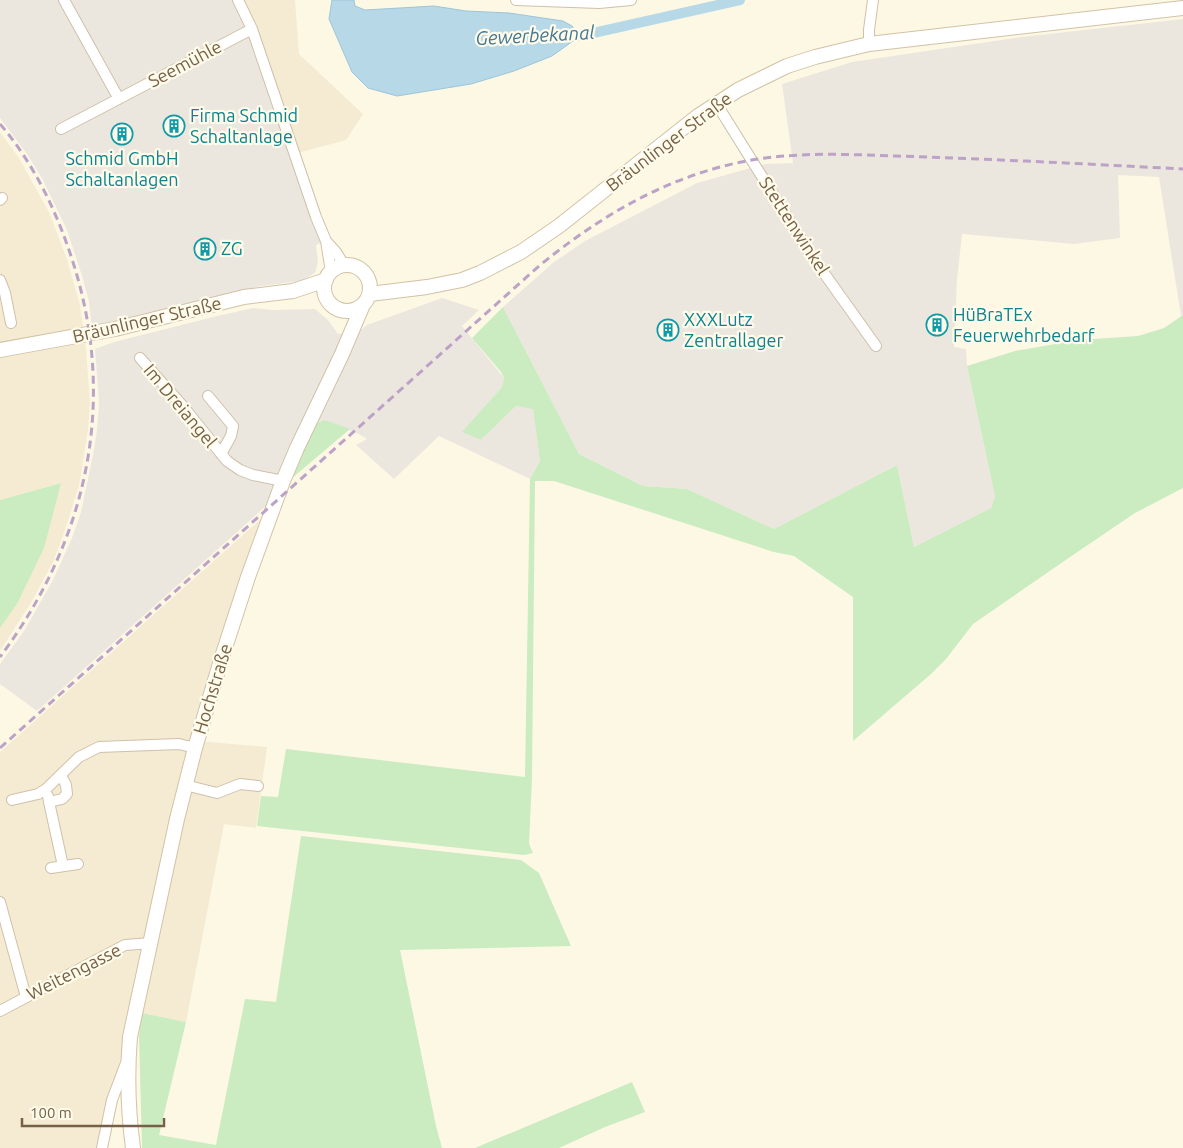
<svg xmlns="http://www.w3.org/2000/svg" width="1183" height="1148" font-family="Ubuntu,sans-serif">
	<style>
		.residential { fill: #f5ebd2 }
		.industrial { fill: #ece7de }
		.green { fill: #cbebc1 }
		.water { fill: #b7d8e7; stroke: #9dc5d9 }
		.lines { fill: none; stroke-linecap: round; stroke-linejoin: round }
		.canal { stroke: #b7d8e7; stroke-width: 10 }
		.street-casing { stroke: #cfc0aa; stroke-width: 12 }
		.secondary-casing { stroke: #d2c2a6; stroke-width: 16 }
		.street { stroke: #fff; stroke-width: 10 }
		.secondary { stroke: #fff; stroke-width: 14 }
		.rail { stroke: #bca2c7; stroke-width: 3; stroke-dasharray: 8 5; stroke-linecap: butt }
		.labels { text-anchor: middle; stroke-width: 4.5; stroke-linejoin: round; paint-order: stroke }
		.street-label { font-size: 18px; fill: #766148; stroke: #fffbea }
		.culture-label { font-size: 18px; fill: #0d838f; stroke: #fffbea; text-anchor: start }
		.water-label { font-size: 19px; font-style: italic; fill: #447792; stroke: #fffbea }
	</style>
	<rect width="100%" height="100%" fill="#fdf8e4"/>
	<path class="residential" d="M238,0H295L299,54L363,114L346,140L294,154Z
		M0,132L19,158L49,212L67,259L80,305L86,348L90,403L88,430L79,486L63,536L53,562L31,603L0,651V628L17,604L60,483L0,500Z
		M273,508L198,741L267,747L256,828L224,824L186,1022L142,1013L102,1148H0V752Z"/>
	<path class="industrial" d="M0,0H238L326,241L316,245L318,262L315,273L302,281L261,286L131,320L92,328L89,302L83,279L67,230L43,180L27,154L0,118Z
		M1183,19V315L1181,316L1159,177L1118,175L1120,238L1074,244L962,234L957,280L954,347L966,349L967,366L995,496L991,508L914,547L897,465L774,529L687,489L643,486L579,454L503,307L554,262L585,241L697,183L765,164L793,163L782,84L852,62L1021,37Z
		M442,298L479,310L462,326L504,378L502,387L463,432L481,440L516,406L533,408L540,461L530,479L439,436L394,479L356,445L367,439L357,433L325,420L316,423L291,479L266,506L37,711L0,684V664L24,631L53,580L72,538L81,512L93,455L97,430L99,402L95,349L114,342L217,316L253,308L273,310L315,309L328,320L338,334L360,331L367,325Z"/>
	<path class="green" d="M503,307L579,454L643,486L687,489L774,529L897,465L914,547L991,508L995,496L967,366L1015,351L1079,340L1138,336L1164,328L1183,315V488L1135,513L1070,557L973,624L946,659L931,674L853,741V597L794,556L774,552L554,481H535L532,778L529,844L533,853L524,855L257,826L261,796L278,797L286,749L525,777L530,479L540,461L533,409L516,406L481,440L462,432L502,387L504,378L501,372L472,338Z
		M325,420L350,429L291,479L316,423Z
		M61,483L44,548L17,604L0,628V500Z
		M301,836L521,860L539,873L571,946L400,950L436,1126L442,1148H142L139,1036L142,1013L186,1022L159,1135L216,1145L245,999L276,1002Z
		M632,1082L645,1112L605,1127L559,1148H475Z"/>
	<path class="water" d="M332,0H354L355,6L365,10L434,6L466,11L509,13L563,21L572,26L580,36L552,56L514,71L471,84L397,96L368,88L352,72L329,19Z"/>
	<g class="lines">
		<path class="canal" d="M568,36H580L740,0"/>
		<g class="street-casing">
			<path id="street" d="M64,0L119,99
				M238,0L252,29L316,217L326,241L331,272
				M516,0L599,3L631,0
				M869,44V30L873,0
				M716,103L809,252L876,346
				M61,129L252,29
				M0,200L2,198
				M326,241L336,252L344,265
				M0,280L5,293L11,323
				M140,358L182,405L227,461L240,470L253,475L283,481
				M208,396L233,426L231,436L221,454
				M185,785L217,793L240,784L258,786
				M48,796L49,802L62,799L67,794L66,785L61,775
				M12,800L38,794L46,789L79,757L99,747L179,744L195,748
				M49,802L63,866
				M51,868L78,864
				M0,902L26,997
				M0,1011L125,945L151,943
				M102,1148L112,1100L126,1063"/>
		</g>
		<g class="secondary-casing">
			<path id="secondary" d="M324 288a23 23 0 1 1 46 0a23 23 0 1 1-46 0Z
				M370,294L427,287L462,280L480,273L521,252L559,226L698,116L738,90L787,66L815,57L869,44L1183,8
				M0,350L115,329L244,297L293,291L326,280
				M133,1148C128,1111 127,1074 130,1037L177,819L195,748L221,660L248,577L283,481L297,448L342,354L362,307"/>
		</g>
		<use href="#street" class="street"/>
		<use href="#secondary" class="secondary"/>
		<path class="rail" d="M0,124C32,161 55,208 70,253C119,397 89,538 0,657
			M0,748L539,266C594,221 654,184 724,166C781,151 838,154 896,156C992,159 1087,164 1183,169"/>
	</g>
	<defs>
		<g id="building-ring" transform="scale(1.125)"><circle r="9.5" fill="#fffbea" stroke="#0f9aa8" stroke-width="1.5"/><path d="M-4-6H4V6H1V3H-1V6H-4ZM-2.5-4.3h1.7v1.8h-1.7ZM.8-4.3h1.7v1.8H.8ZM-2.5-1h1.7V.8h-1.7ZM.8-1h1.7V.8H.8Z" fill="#0f9aa8"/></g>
	</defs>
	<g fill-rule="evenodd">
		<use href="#building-ring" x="174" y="126"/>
		<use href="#building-ring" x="122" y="134"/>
		<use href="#building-ring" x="205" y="249"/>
		<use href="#building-ring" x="937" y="325"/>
		<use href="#building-ring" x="668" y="330"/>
	</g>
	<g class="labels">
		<g class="street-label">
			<text transform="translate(185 64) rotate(-28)" y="6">Seemühle</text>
			<text transform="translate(669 142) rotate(-37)" y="6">Bräunlinger Straße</text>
			<text transform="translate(794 226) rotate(57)" y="6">Stettenwinkel</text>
			<text transform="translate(147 320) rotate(-13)" y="6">Bräunlinger Straße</text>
			<text transform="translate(180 406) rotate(50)" y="6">Im Dreiangel</text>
			<text transform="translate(213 689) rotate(-73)" y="6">Hochstraße</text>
			<text transform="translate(74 972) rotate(-27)" y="6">Weitengasse</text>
		</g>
		<g class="culture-label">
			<text x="190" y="122">Firma Schmid<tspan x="190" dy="21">Schaltanlage</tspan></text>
			<text x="122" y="165" text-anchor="middle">Schmid GmbH<tspan x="122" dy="21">Schaltanlagen</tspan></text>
			<text x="221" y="255">ZG</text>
			<text x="953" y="321">HüBraTEx<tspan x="953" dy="21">Feuerwehrbedarf</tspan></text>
			<text x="684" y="326">XXXLutz<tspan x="684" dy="21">Zentrallager</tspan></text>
		</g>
		<g class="water-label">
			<text transform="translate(535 35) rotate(-3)" y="7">Gewerbekanal</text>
		</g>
	</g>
	<path d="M22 1118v8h142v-8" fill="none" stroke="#766148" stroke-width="2.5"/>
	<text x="30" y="1118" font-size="15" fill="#766148" stroke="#fffbea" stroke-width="4" paint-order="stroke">100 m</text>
</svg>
